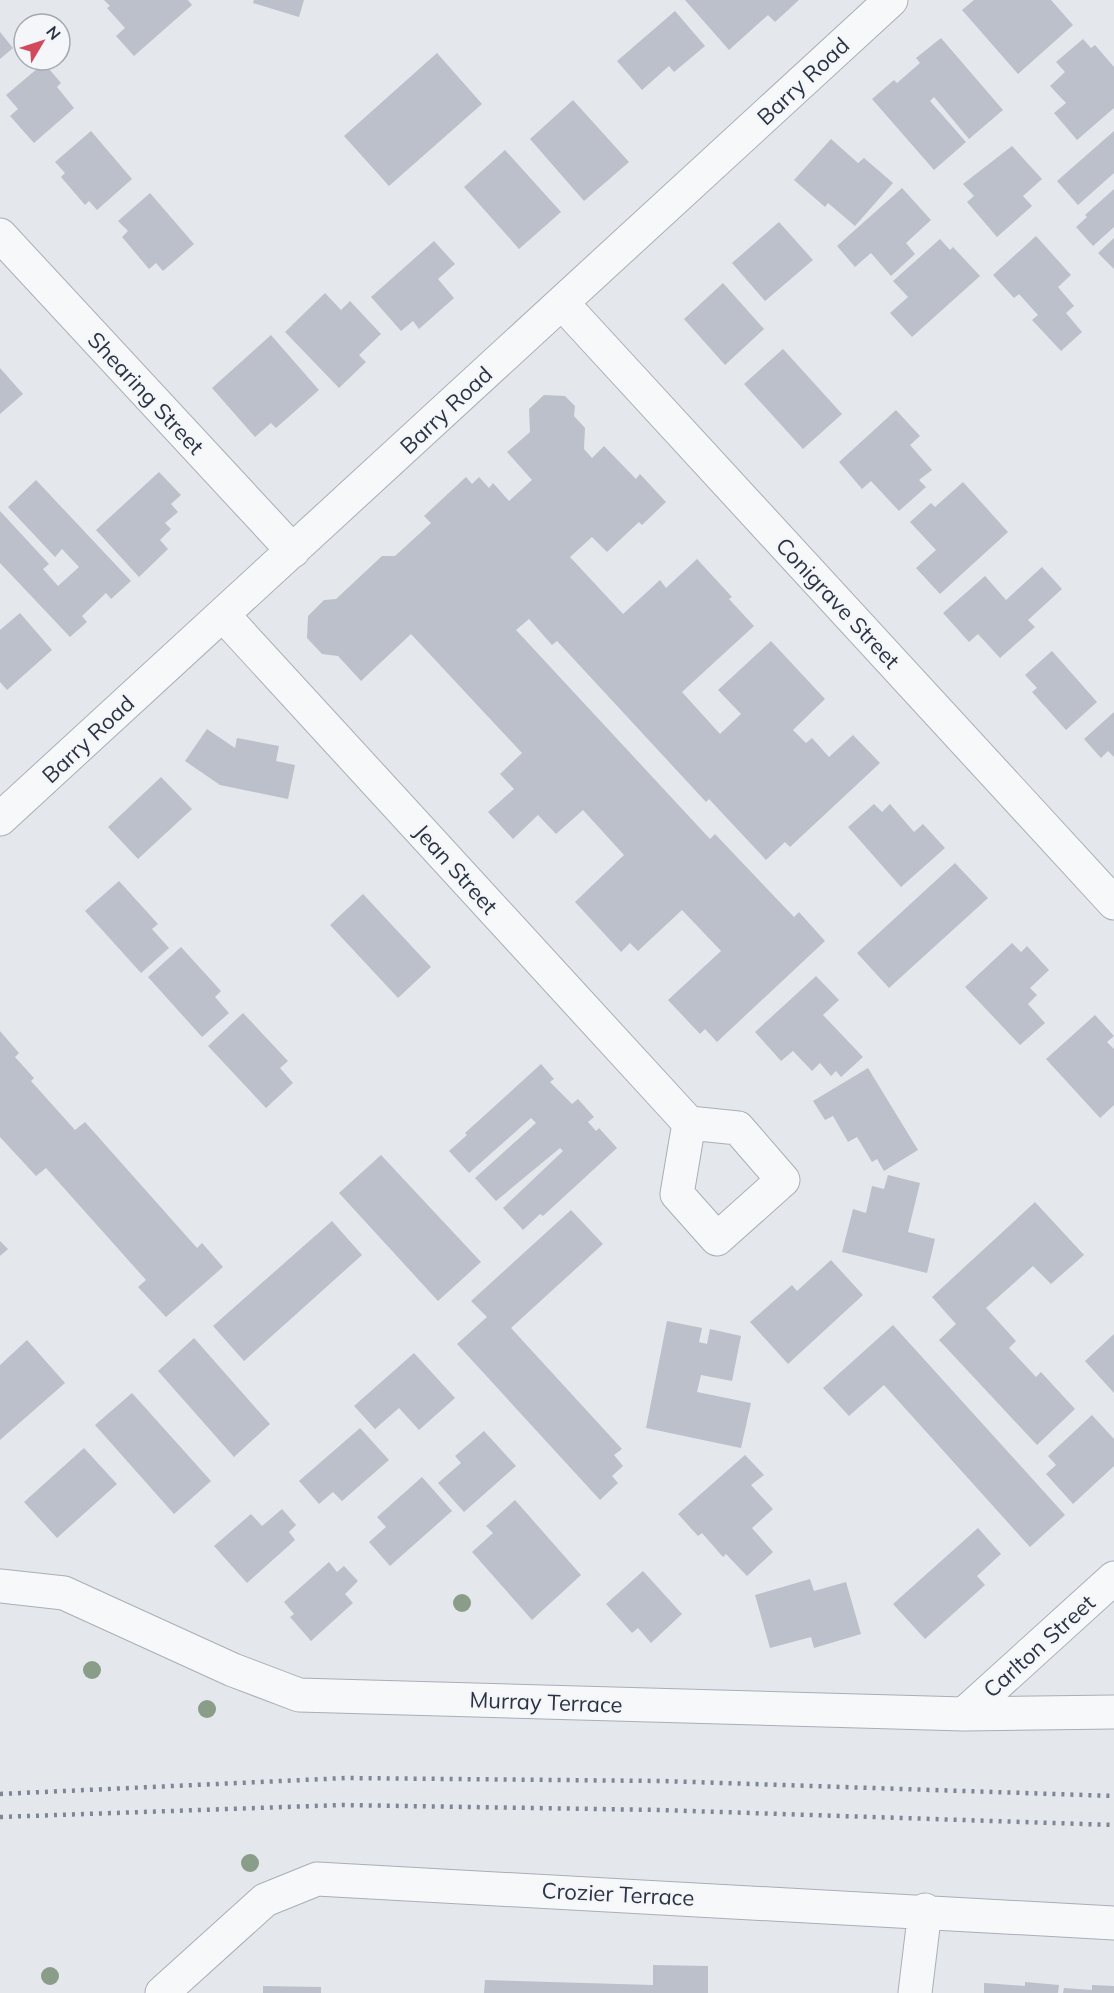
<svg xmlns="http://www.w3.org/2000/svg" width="1114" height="1993" font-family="Mulish,sans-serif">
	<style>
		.building { fill: #bbc0ca }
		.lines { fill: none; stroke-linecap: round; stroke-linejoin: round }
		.minor-casing { stroke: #a9aeb7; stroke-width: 35 }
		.minor { stroke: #f7f8fa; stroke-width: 33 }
		.rail { stroke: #7d8696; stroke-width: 4.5; stroke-dasharray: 3 6; stroke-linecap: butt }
		.tree { fill: #899d89 }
		.labels { text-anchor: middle; stroke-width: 4.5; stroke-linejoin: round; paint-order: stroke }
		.street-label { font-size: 22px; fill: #2b3445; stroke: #f4f6f9 }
	</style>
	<rect width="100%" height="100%" fill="#e4e7ec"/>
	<path class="building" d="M104,0H188L192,5L134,56L116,36L125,28L107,8L110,6Z
		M254,0H304L299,17L253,3Z
		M685,0H799L775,22L768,15L729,50Z
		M974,0H1051L1073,25L1018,74L962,10Z
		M675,11L705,46L674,72L669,66L642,90L617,61Z
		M0,32L13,48L0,59Z
		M941,38L1003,110L969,139L934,97L930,101L966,142L934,170L872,99L894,80L897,83L920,63L916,58Z
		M1083,39L1091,48L1095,45L1114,67V108L1077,140L1054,113L1066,103L1050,86L1065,72L1056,62Z
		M437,53L482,104L389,186L344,136Z
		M44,63L61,83L57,87L74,108L34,143L10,116L18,109L6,95Z
		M573,100L629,162L584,201L530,139Z
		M91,131L132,179L97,210L89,201L85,205L61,177L65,173L55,162Z
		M1114,131V173L1078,205L1057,181Z
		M831,139L858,163L864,158L893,183L855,226L828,203L825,207L794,180Z
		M1012,146L1042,179L1023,196L1032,206L997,237L967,202L974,196L963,184Z
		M505,150L561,212L519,249L464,187Z
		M902,188L931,220L906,243L915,254L891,276L871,253L855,267L837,246Z
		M1114,189V227L1093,246L1076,227L1087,217L1085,215Z
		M150,193L194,244L163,271L156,263L149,269L122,237L128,231L118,221Z
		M779,222L813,260L765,301L732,263Z
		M1036,236L1071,275L1058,287L1074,306L1066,313L1082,332L1061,351L1032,320L1038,315L1019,294L1014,298L993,275Z
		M1114,238V269L1098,253Z
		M940,239L950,250L953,247L980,276L912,337L890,313L908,297L893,281Z
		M434,241L455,264L438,279L454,298L419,329L413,321L401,331L371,297Z
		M723,283L764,329L725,365L684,319Z
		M325,293L341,310L350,301L381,334L359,355L366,362L339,388L285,332Z
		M271,335L319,390L276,428L271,423L255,437L212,388Z
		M783,349L842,414L803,449L744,384Z
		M0,368L23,394L0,414Z
		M544,395L565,396L575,406L574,416L585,428L584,449L592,458L604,446L636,479L640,474L666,502L642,525L639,522L607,552L592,537L570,557L623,614L660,580L666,588L697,559L732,597L729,599L754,626L682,692L720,734L741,714L718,690L771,641L825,699L793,730L806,743L812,738L829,757L853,735L880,763L790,847L785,842L766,860L709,799L706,802L557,641L552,645L529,619L516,630L710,839L715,834L794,917L799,912L825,941L717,1042L705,1029L700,1034L668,1000L721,951L682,910L638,951L630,943L621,952L575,902L624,855L583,810L556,834L538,815L513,839L488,812L514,789L500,774L522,753L411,634L361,681L338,656L322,654L307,638L308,616L324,600L336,599L382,556H395L431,523L424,516L466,477L472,484L479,477L489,488L493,483L509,501L532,480L507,452L530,432L529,409Z
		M896,410L920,436L910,445L932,470L919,480L926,487L899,511L871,481L862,489L839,462Z
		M159,472L181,495L171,504L178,512L165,523L171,529L160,540L168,549L139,577L96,530Z
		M36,480L131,581L111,599L106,593L82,616L87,622L70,637L0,563V511L49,564L43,569L58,586L79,567L62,549L55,557L8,507Z
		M963,482L1008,532L940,594L916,568L936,550L910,522L931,503L935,507Z
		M1042,567L1062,589L1028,620L1035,627L1000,658L978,634L969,642L943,613L985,576L1006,600Z
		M20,613L52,650L7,690L0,682V630Z
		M1052,651L1097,702L1066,730L1032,692L1037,688L1025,675Z
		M1114,712V757L1108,751L1101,758L1084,739Z
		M207,729L235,748L237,738L279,746L276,761L295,765L288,799L220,785L185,761Z
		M161,777L192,809L138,859L108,827Z
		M874,804L882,812L890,804L914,832L923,824L945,848L901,887L848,827Z
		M955,863L988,898L889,988L857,953Z
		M119,881L158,924L152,929L169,948L141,973L85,911Z
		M363,894L431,967L398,998L330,925Z
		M1012,943L1021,952L1027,946L1049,970L1030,988L1037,995L1028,1004L1045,1023L1020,1045L965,987Z
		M181,947L221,991L215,997L229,1013L202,1037L148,977Z
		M816,976L839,1000L823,1015L863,1057L841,1077L836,1071L831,1076L820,1063L812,1071L793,1051L781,1061L755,1032Z
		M243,1013L288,1061L280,1068L293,1083L266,1108L208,1046Z
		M1095,1015L1114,1036L1107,1042L1114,1049V1105L1100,1118L1046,1059Z
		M0,1031L19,1053L15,1057L34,1078L31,1081L75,1130L85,1122L197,1248L202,1243L223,1267L166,1317L138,1287L146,1280L46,1168L36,1176L0,1137Z
		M541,1064L554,1079L550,1082L572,1104L578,1099L594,1117L588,1122L596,1131L599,1128L617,1148L543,1216L540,1214L523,1230L503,1208L563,1151L560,1148L496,1201L475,1178L536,1123L531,1118L469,1173L449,1151L467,1135L465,1133Z
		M868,1068L918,1150L884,1171L877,1159L872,1162L857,1137L848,1142L833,1116L825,1120L813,1101Z
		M381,1155L481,1262L438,1301L339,1193Z
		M888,1175L920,1183L908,1232L935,1239L927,1273L842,1252L853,1209L866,1213L872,1186L884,1189Z
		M1035,1202L1084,1255L1051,1284L1033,1266L986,1308L1016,1341L1009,1348L1036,1377L1041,1372L1075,1409L1037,1445L939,1340L956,1324L932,1297Z
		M571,1210L603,1244L511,1328L622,1449L614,1455L623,1466L612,1476L618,1483L600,1500L457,1344L487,1317L471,1301Z
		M332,1221L362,1255L244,1361L213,1326Z
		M0,1241L8,1249L0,1256Z
		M831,1260L863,1295L788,1364L750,1322L792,1285L797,1291Z
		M667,1321L702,1328L699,1342L707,1344L710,1329L741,1336L732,1381L701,1375L697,1392L751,1403L741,1448L646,1428Z
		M893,1325L1065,1515L1030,1547L884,1385L849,1416L823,1388Z
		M1114,1334V1393L1085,1361Z
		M194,1338L270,1424L234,1457L158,1371Z
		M27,1340L65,1383L0,1440V1365Z
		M414,1353L455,1398L419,1430L399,1408L375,1429L354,1406Z
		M132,1393L211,1481L174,1514L95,1425Z
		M1092,1415L1114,1439V1466L1073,1504L1046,1474L1056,1465L1048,1456Z
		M360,1428L389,1460L342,1501L333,1492L319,1504L299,1481Z
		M484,1431L516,1466L464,1512L438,1483L461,1463L455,1456Z
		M84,1448L117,1484L57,1538L24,1502Z
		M745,1455L764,1475L751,1485L773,1509L752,1528L773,1552L747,1576L726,1554L723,1557L702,1533L698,1536L678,1514Z
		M422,1477L452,1511L390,1566L369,1542L386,1527L377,1517Z
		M515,1500L581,1575L532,1620L472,1552L493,1533L486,1526Z
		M282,1509L296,1525L289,1532L295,1540L247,1583L214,1546L251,1514L262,1526Z
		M978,1528L1001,1554L977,1576L985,1585L925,1639L893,1604Z
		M329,1562L337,1572L344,1566L358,1581L345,1594L353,1603L311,1641L290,1617L294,1614L284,1602Z
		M643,1571L682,1614L651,1643L638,1628L632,1633L606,1604Z
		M810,1579L814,1591L846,1582L861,1634L814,1648L811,1637L770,1648L755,1595Z
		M653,1965L708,1966V1993H484L485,1980L653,1985Z
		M1025,1982L1059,1985L1058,1993H984V1983L1025,1986Z
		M1092,1985L1114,1986V1993H1063L1064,1988L1092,1990Z
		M263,1986L321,1987V1993H263Z"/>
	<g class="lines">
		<g class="minor-casing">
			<path id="minor" d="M0,235L293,551
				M562,303L1114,903
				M223,615L689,1123L738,1128L783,1180L717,1239L677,1194L689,1123
				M0,819L891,0
				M0,1586L64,1593L233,1670L299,1695L964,1714L1114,1712
				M964,1714L1114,1578
				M162,1993L265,1900L317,1879L1114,1923
				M915,1993L925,1910"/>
		</g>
		<use href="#minor" class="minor"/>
		<path class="rail" d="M0,1794L346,1778L662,1781L1114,1796
			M0,1817L342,1805L660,1810L1114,1825"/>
	</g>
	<g class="tree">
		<circle cx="462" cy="1603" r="9"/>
		<circle cx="92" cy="1670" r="9"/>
		<circle cx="207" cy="1709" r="9"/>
		<circle cx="250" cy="1863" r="9"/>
		<circle cx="50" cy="1976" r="9"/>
	</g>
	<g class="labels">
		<g class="street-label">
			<text transform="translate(803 81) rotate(-43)" y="8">Barry Road</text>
			<text transform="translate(146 393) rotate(47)" y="8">Shearing Street</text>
			<text transform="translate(446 410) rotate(-43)" y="8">Barry Road</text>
			<text transform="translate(838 603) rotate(47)" y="8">Conigrave Street</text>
			<text transform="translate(88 739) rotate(-43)" y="8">Barry Road</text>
			<text transform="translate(456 869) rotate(48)" y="8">Jean Street</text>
			<text transform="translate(1039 1646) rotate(-42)" y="8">Carlton Street</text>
			<text transform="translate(546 1702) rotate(2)" y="8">Murray Terrace</text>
			<text transform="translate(618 1894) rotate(3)" y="8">Crozier Terrace</text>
		</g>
	</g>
	<g transform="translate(42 42) rotate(51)"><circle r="28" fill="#f4f6f9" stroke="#a4a8b1" stroke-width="1.5"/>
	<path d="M0-4.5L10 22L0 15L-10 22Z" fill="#d1495b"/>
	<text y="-9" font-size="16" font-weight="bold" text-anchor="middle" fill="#2b3445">N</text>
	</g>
</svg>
